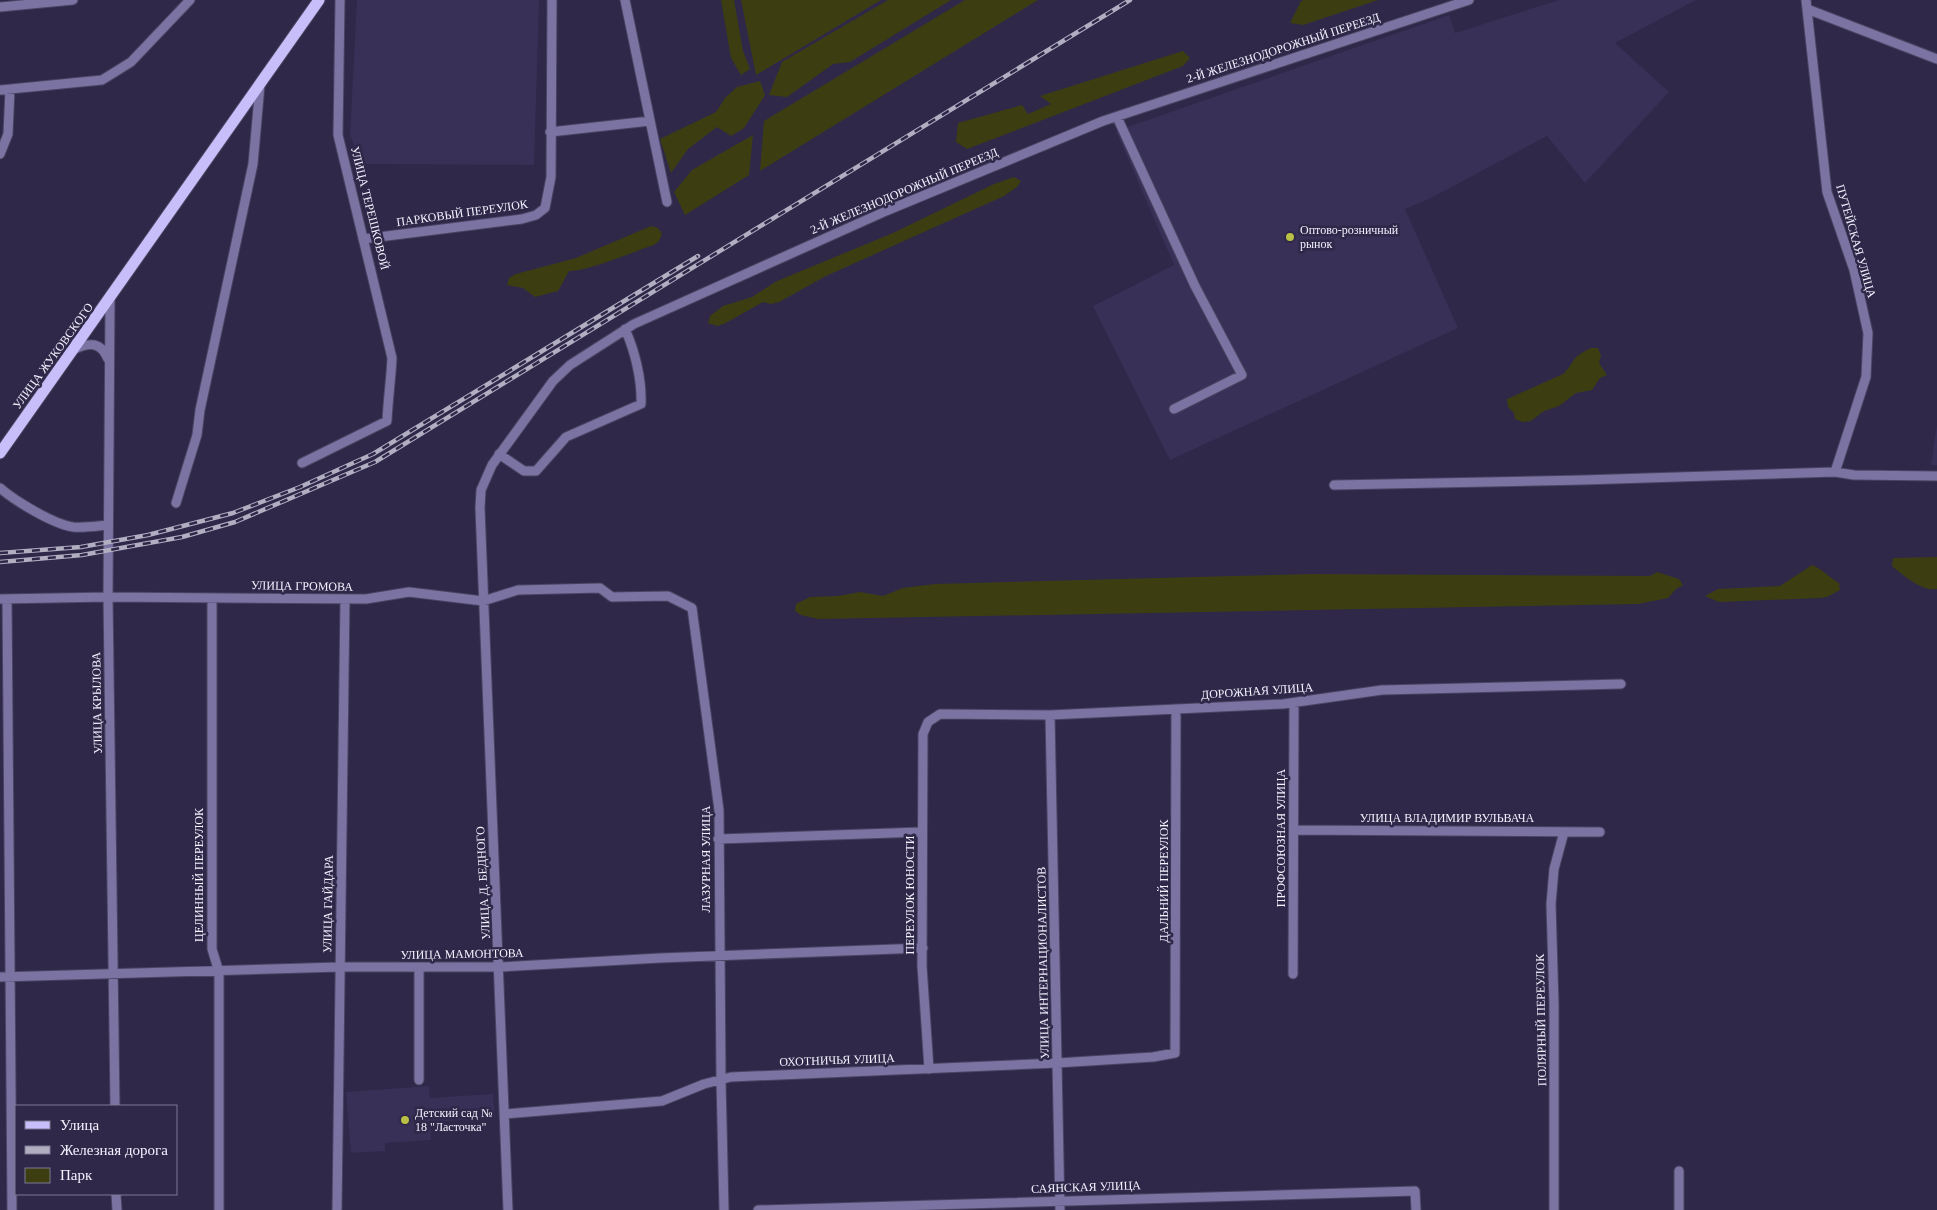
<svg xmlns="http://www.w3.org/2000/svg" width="1937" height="1210" font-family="Georgia,serif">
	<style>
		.built { fill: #383057 }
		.green { fill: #3c3e12 }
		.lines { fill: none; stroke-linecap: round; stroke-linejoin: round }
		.minor-casing { stroke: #4a4462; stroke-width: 11 }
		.major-casing { stroke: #4a4462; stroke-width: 13 }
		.minor { stroke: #7b73a2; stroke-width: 9 }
		.major { stroke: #c8bef9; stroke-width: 11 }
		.rail-casing { stroke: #b1aec2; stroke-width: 4.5 }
		.rail { stroke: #2f2849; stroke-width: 2.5; stroke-dasharray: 8; stroke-linecap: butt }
		.poi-dot { fill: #bac045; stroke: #2f2849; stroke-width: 2 }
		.labels { text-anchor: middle; stroke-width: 5; stroke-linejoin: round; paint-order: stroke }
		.street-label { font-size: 12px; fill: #f3f2ff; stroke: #2f2849 }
		.poi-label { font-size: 12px; fill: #f3f2ff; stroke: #2f2849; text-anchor: start }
	</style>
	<rect width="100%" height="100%" fill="#2f2849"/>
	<path class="built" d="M357,0H539L534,165L361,164L350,135Z
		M1559,0H1696L1615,43L1669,92L1585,183L1547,136L1431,198L1405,209L1458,328L1170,460L1093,306L1174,265L1116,131L1449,15L1455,33Z
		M1937,425V465H1931Z
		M429,1086L430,1098L493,1094L495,1118L430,1122L431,1140L385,1143V1151L351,1153L346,1092Z"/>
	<path class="green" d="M721,0H734L743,51L750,69L741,75L731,58Z
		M741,0H881L756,75Z
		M888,0H951L850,62L833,64L787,97L769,95L782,62Z
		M965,0H1038L760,171L764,121Z
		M1304,0H1378L1303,25L1290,23L1301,1Z
		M1183,51L1190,58L1183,66L967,149L956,142L958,123L1022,105L1028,114L1051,104L1040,96Z
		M760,81L765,95L744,128L731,136L717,127L688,149L671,173L660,139L716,112L725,98L737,87Z
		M753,135L749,175L685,215L674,192L692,170Z
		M1014,177L1021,181L1017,187L1004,196L826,276L779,302L771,304L763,302L724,324L717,326L708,323L710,316L723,306L752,297L777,281L893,233L994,184Z
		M651,226L658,228L662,234L659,241L654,245C629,253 593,270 569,271L558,291L535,297L523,288L507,285L509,278L516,274L576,258Z
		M1591,348H1598L1601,356L1599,363L1607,375L1600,378L1592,390L1576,393L1559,406L1544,411L1531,421L1523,422L1515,419L1514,413L1508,407L1507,399L1563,374C1577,361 1568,359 1591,348Z
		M1937,557V589C1922,592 1903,575 1892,566L1893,558Z
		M1812,565C1822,569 1829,577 1839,583L1840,590L1827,597L1819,598L1719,602L1705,596L1718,589L1780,586Z
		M1657,572L1679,579L1683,585L1676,589L1668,598L1638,604L818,619L801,615L795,611L796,604L810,597L838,596L860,592L883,596L903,588L935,584L1311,574L1650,576Z"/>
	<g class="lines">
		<g class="minor-casing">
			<path id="minor" d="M625,0L667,202
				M1806,0L1827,192L1854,270L1868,333L1866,377L1835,472L1854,475L1937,476
				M0,7L73,0
				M1807,9L1937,59
				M0,90L102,80L131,62L190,0
				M1117,117L1195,286L1242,375L1174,409
				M550,132L650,121
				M0,154L8,134L10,89
				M363,239L522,219L536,215L545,208L551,177L552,0
				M110,299L108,597L115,1106
				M75,349C90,342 101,342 108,359
				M499,454L524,471H536L566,437L641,404C642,380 635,351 625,329
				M302,463L387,421C388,399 391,379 392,358L338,135L340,0
				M1334,485L1583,480L1835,472
				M0,488C15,501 53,524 73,527C84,528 97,526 108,525
				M176,503L197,435L200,410L253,164L260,85
				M212,598V949L219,972V1210
				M0,599L108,597L366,599L409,592L483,601L518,590L600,588L612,597L668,596L692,608L719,810L721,1080L724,1210
				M7,599L12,1210
				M1050,715L1060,1210
				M1294,830L1600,832
				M718,839L921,832
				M419,969V1080
				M1293,974L1294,703
				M0,977L339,967H500L660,958L923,948
				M929,1069L922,966L923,734L928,722L940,714L1050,715L1283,704L1382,690L1621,684
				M505,1114L662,1101L704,1084L731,1077L1057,1063L1153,1057L1175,1053L1176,709
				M116,1194L117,1210
				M337,1210L345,599
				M508,1210L480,508L481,490L492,465L553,381L570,365L634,324L886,211L1103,121L1469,0
				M758,1210L1415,1191L1416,1210
				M1554,1210V1004L1551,904L1554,869L1564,832
				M1679,1210V1171"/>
		</g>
		<g class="major-casing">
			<path id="major" d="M0,453L319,0"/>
		</g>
		<use href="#minor" class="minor"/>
		<use href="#major" class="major"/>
		<g class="rail-casing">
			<path id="rail" d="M0,553L81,547L148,535L233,513L300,487L373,454L698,256
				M0,562L82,555L182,537L235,522L375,462L1130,0"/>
		</g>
		<use href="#rail" class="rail"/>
	</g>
	<g class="poi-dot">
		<circle cx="1290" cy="237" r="5"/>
		<circle cx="405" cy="1120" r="5"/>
	</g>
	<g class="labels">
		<g class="street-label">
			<text transform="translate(1283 48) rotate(-18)" y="4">2-Й ЖЕЛЕЗНОДОРОЖНЫЙ ПЕРЕЕЗД</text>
			<text transform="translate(904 191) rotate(-23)" y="4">2-Й ЖЕЛЕЗНОДОРОЖНЫЙ ПЕРЕЕЗД</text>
			<text transform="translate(370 208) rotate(76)" y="4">УЛИЦА ТЕРЕШКОВОЙ</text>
			<text transform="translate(462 213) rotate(-8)" y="4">ПАРКОВЫЙ ПЕРЕУЛОК</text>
			<text transform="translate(1856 241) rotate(74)" y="4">ПУТЕЙСКАЯ УЛИЦА</text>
			<text transform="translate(53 356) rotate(-54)" y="4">УЛИЦА ЖУКОВСКОГО</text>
			<text transform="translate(302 586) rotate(1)" y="4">УЛИЦА ГРОМОВА</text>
			<text transform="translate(1257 691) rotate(-4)" y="4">ДОРОЖНАЯ УЛИЦА</text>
			<text transform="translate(97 703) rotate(-91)" y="4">УЛИЦА КРЫЛОВА</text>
			<text x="1447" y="822">УЛИЦА ВЛАДИМИР ВУЛЬВАЧА</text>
			<text transform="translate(1281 838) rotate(-90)" y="4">ПРОФСОЮЗНАЯ УЛИЦА</text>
			<text transform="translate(706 859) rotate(-90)" y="4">ЛАЗУРНАЯ УЛИЦА</text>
			<text transform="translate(199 875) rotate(-90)" y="4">ЦЕЛИННЫЙ ПЕРЕУЛОК</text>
			<text transform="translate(1164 881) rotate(-90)" y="4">ДАЛЬНИЙ ПЕРЕУЛОК</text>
			<text transform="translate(483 883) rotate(-93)" y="4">УЛИЦА Д. БЕДНОГО</text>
			<text transform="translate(910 895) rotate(-90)" y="4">ПЕРЕУЛОК ЮНОСТИ</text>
			<text transform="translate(328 904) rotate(-89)" y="4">УЛИЦА ГАЙДАРА</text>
			<text transform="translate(462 954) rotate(-1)" y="4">УЛИЦА МАМОНТОВА</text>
			<text transform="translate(1043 963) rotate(-91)" y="4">УЛИЦА ИНТЕРНАЦИОНАЛИСТОВ</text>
			<text transform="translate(1541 1020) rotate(-91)" y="4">ПОЛЯРНЫЙ ПЕРЕУЛОК</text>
			<text transform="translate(837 1060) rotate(-2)" y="4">ОХОТНИЧЬЯ УЛИЦА</text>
			<text transform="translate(1086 1187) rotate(-2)" y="4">САЯНСКАЯ УЛИЦА</text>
		</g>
		<g class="poi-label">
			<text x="1300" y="234">Оптово-розничный<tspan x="1300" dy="14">рынок</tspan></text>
			<text x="415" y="1117">Детский сад №<tspan x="415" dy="14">18 "Ласточка"</tspan></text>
		</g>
	</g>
	<rect x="15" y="1105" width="162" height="90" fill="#2f2849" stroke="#7d7992"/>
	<rect x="25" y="1121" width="25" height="8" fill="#c8bef9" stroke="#7d7992"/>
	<text x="60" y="1130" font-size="15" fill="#f3f2ff">Улица</text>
	<rect x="25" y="1146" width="25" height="8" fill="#b1aec2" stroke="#7d7992"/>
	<text x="60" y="1155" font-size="15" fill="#f3f2ff">Железная дорога</text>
	<rect x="25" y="1168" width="25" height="15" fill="#3c3e12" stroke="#7d7992"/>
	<text x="60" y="1180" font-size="15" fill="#f3f2ff">Парк</text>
</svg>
